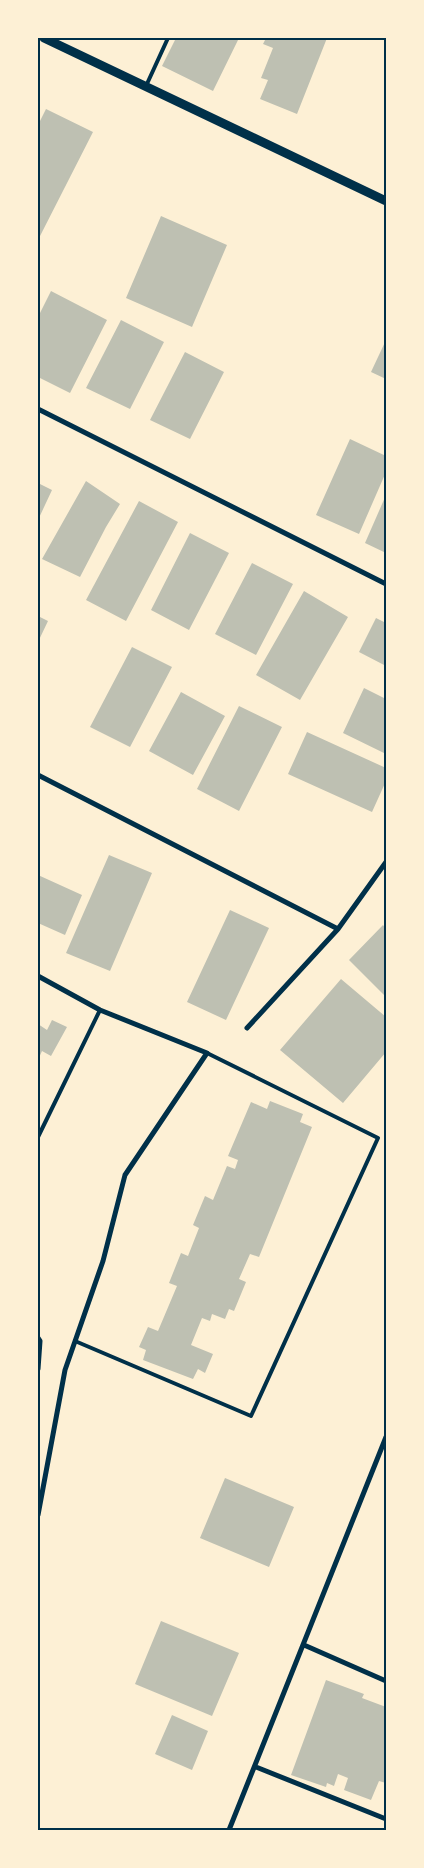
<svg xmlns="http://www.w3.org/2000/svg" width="424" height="1868" font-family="'Fira Sans Condensed',sans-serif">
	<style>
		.building { fill: #bec0b2 }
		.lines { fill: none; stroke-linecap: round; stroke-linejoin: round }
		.service { stroke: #003049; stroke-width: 4 }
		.minor { stroke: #003049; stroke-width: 5 }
		.tertiary { stroke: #003049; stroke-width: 9 }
		.neatline { fill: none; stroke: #003049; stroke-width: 2 }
	</style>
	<rect width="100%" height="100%" fill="#fdf0d5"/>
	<path class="building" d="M176,38H239L213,91L162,66Z
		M266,38H327L297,114L260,99L268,80L261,78L273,48L263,44Z
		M46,109L93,132L38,240V125Z
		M161,216L227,245L192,327L126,298Z
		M51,291L107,320L70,393L38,377V317Z
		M121,320L164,342L130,409L86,388Z
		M386,340V379L371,372Z
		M185,352L224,372L190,439L150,420Z
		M350,439L386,456V472L359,534L316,515Z
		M86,481L120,504L106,527L80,577L42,559Z
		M38,483L52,490L38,520Z
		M386,495V553L365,543Z
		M139,501L178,522L126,621L86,600Z
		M190,533L229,553L189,630L151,610Z
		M252,563L293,584L256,655L215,634Z
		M304,591L348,617L300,700L256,675Z
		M38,616L48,621L38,642Z
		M376,618L386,623V666L359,652Z
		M132,647L172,667L130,747L90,727Z
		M364,688L386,699V754L343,733Z
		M181,692L225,716L193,775L149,751Z
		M239,706L282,727L239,811L197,789Z
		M307,732L386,768V781L372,812L288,774Z
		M109,855L152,873L110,971L66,953Z
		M38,875L82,895L65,935L38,923Z
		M230,910L269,928L226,1020L187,1002Z
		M383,925L386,929V997L349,960Z
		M341,979L386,1017V1052L343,1103L280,1050Z
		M52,1020L67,1027L51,1056L42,1051L38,1060V1024L47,1030Z
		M270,1101L303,1114L300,1122L312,1127L259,1257L250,1254L239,1279L246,1282L234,1311L229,1309L225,1319L212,1314L210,1321L202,1318L191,1345L213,1354L205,1373L198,1369L193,1379L143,1360L146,1350L139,1347L148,1327L158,1331L177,1286L169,1283L181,1253L188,1256L199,1228L193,1225L205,1196L213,1200L227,1166L235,1169L238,1160L228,1156L251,1102L267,1109Z
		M225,1478L294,1507L269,1567L200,1538Z
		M161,1621L239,1653L212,1716L135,1684Z
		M326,1680L364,1694L362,1698L386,1707V1783L379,1781L371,1800L344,1790L348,1778L338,1774L334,1786L327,1783L326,1787L291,1775Z
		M172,1715L208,1731L192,1770L155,1754Z"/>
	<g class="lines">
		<path class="service" d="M146,86L168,38
			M38,1137L100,1010
			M75,1341L251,1416L378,1138L207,1053"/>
		<path class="minor" d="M38,409L386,584
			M38,775L338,929
			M38,976L100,1010L207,1053L125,1175L103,1261L65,1370L38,1515
			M247,1028L338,929L386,862
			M38,1338L40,1341L38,1369
			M304,1645L386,1681
			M256,1767L386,1819
			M229,1830L386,1437"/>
		<path class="tertiary" d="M44,38L386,201"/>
	</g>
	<rect width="424" height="1868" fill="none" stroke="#fdf0d5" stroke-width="78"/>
	<rect x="39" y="39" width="346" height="1790" class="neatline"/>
</svg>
